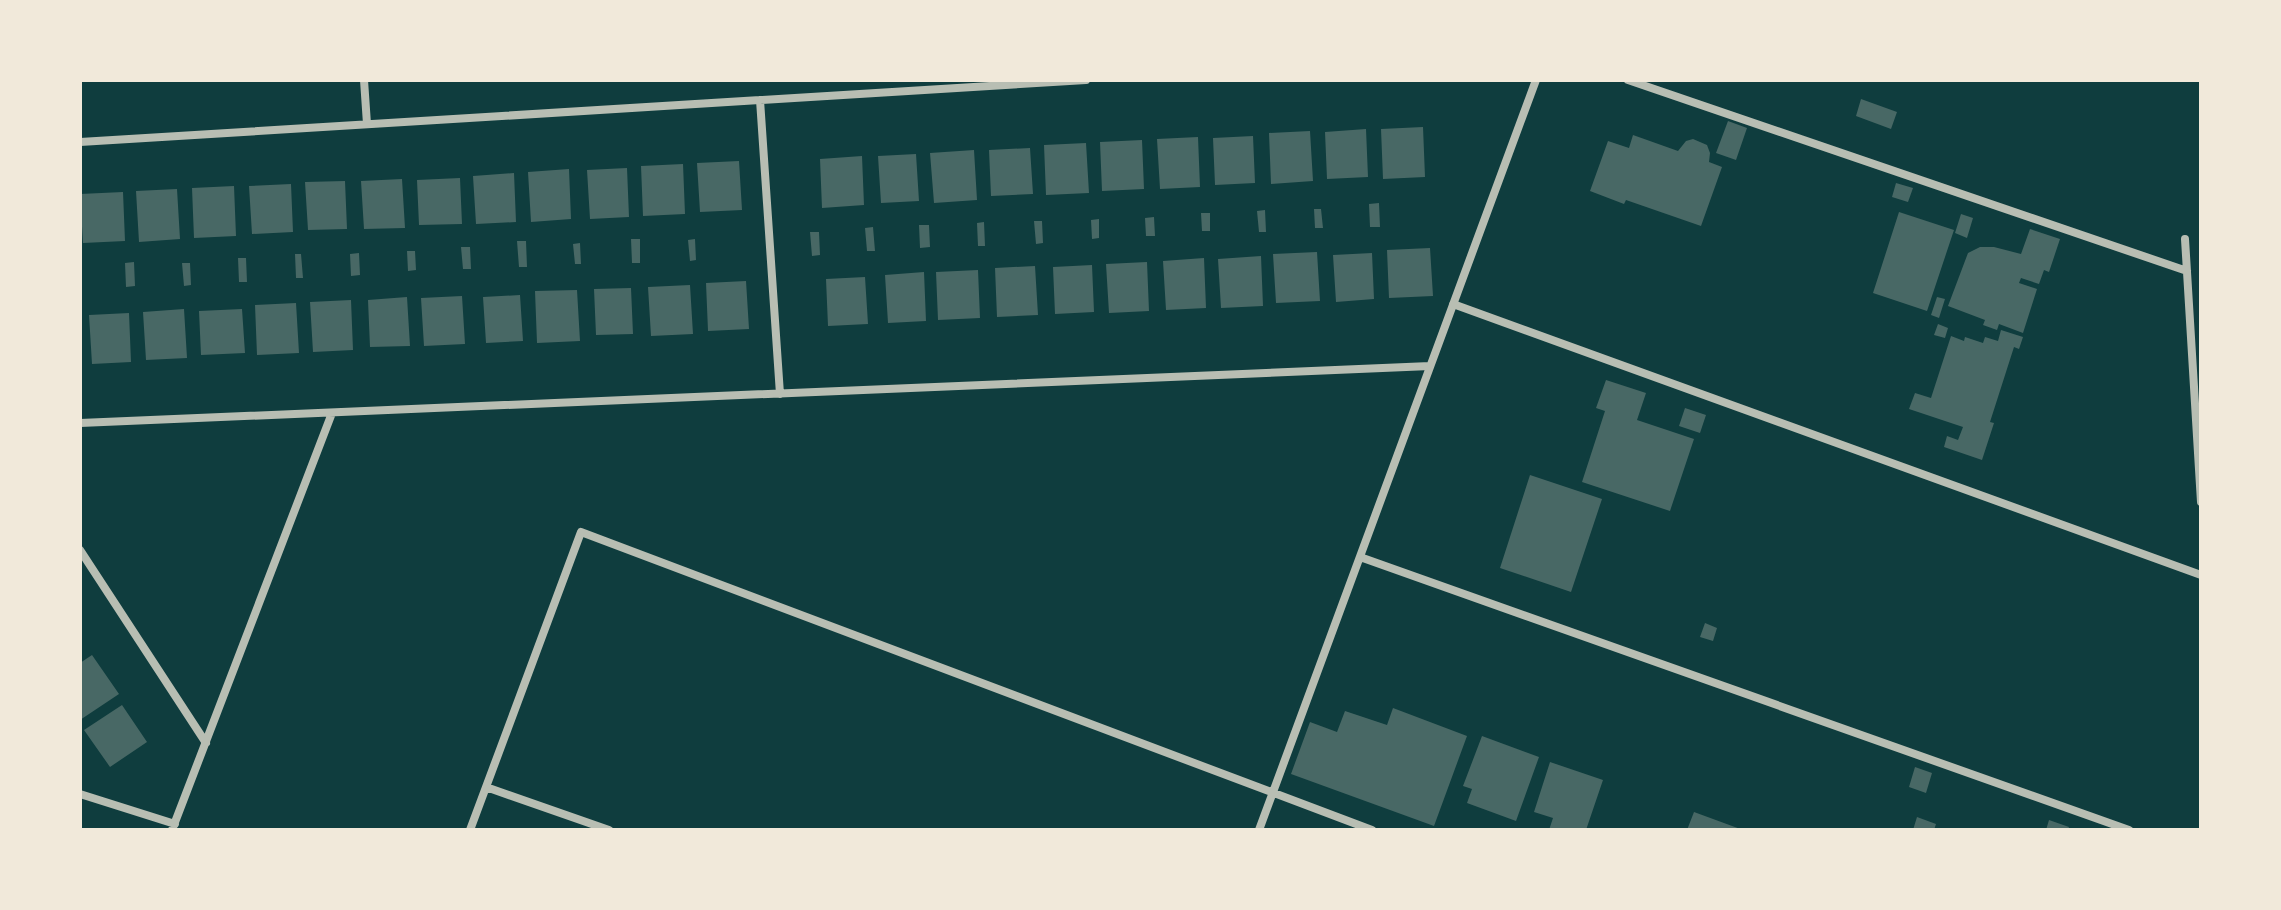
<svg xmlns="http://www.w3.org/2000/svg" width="2281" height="910" font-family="'Sofia Sans Condensed',sans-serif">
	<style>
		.building { fill: #486865 }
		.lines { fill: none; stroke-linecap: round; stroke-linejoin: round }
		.minor { stroke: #b8beb3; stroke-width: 8 }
	</style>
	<rect width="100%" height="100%" fill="#0f3d3e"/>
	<path class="building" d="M1861,99L1897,112L1891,129L1856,116Z
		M1728,121L1747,128L1736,160L1716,153Z
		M1423,127L1425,177L1383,179L1381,129Z
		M1366,129L1368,177L1327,179L1325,132Z
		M1310,131L1313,181L1271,184L1269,133Z
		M1633,135L1678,151L1686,141L1693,139L1707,145L1710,153L1709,162L1722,167L1701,226L1626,200L1624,204L1590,191L1608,141L1629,148Z
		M1253,136L1255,183L1215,185L1213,138Z
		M1198,137L1200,187L1160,189L1157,139Z
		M1142,140L1144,189L1102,191L1100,142Z
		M1086,143L1089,193L1046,195L1044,145Z
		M1030,148L1033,194L991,196L989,150Z
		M974,150L977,200L934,203L930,153Z
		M916,154L919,201L881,203L878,156Z
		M862,156L864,205L822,208L820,159Z
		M739,161L742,210L700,212L697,163Z
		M683,164L685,214L643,216L641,166Z
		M627,168L629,217L590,219L587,170Z
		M569,169L571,219L531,222L528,172Z
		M514,173L516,222L476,224L473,176Z
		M460,178L462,224L419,225L417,180Z
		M402,179L405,228L364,229L361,181Z
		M345,181L347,229L308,230L305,182Z
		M1896,183L1913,188L1908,202L1892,197Z
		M291,184L293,232L252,234L249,186Z
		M234,186L236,236L194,238L192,188Z
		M177,189L180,239L139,242L136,191Z
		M123,192L125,241L83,243L80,194Z
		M1379,203L1380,227H1370L1369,204Z
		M1314,209H1321L1323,228H1315Z
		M1265,210L1266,232H1259L1257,211Z
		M1899,212L1954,230L1927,311L1873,293Z
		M1201,213H1210V231H1202Z
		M1961,214L1973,218L1967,238L1955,233Z
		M1154,217L1155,236H1146L1145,218Z
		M1099,219V238L1092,239L1091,220Z
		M1034,221H1042L1043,243L1036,244Z
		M984,222L985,246H978L977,223Z
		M919,225H929L930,247L920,248Z
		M873,227L875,251H867L865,228Z
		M2030,229L2060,239L2049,272L2044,270L2039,284L2021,278L2019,283L2037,289L2023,333L1999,324L1997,330L1983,325L1985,320L1948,306L1968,253L1980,247H1994L2021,254Z
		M810,232H819L820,255L812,256Z
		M631,239H640V263H632Z
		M695,239L696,260L690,261L688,240Z
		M517,241H526L527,267H519Z
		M580,243L581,264H575L573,244Z
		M461,247H470L471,269H463Z
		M1430,248L1433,296L1389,298L1387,250Z
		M407,251H415L416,270L408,271Z
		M1317,252L1320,301L1276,303L1273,254Z
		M359,253L360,275L351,276L350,254Z
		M1372,253L1374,299L1336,302L1333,255Z
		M295,254H301L303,278H296Z
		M1261,256L1263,306L1221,308L1218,259Z
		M238,258H246L247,282H239Z
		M1204,258L1206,308L1166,310L1163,261Z
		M134,262L135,286L126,287L125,263Z
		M1147,262L1149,311L1109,313L1106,264Z
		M182,263H190L191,285L184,286Z
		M1092,265L1094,312L1055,314L1053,267Z
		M1035,266L1038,315L997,317L995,268Z
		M978,270L980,318L938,320L936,272Z
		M924,272L926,321L888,323L885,275Z
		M865,277L868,324L828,326L826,279Z
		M746,281L749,329L708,331L706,283Z
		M690,285L693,334L651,336L648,287Z
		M631,288L633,334L596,335L594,289Z
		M577,290L580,341L537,343L535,291Z
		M520,295L523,341L486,343L483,297Z
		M462,296L465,344L424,346L421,298Z
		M407,297L410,346L370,347L368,300Z
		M1937,297L1945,299L1939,318L1931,315Z
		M351,300L353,350L313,352L310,302Z
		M296,303L299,353L257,355L255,305Z
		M184,309L187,358L146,360L143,312Z
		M242,309L245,353L201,355L199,311Z
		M129,313L131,362L92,364L89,315Z
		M1938,324L1948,328L1945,338L1934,335Z
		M2001,330L2023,337L2019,349L2014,347L1990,422L1994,423L1982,460L1944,447L1947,436L1958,440L1963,427L1909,409L1915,393L1931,398L1951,336L1964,341L1965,337L1983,343L1985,337L1998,341Z
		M1606,380L1646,393L1637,420L1694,439L1670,511L1582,482L1605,411L1596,408Z
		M1685,408L1706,415L1700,433L1679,426Z
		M1530,475L1602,499L1571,592L1500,568Z
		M1705,623L1717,628L1713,641L1700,637Z
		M92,655L119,694L80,720V663Z
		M122,705L147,742L110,767L84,730Z
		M1393,708L1467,736L1434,826L1291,774L1310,722L1337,732L1345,711L1387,725Z
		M1482,736L1539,757L1516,821L1467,803L1472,789L1463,786Z
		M1550,762L1603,780L1586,830H1549L1553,818L1534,812Z
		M1915,767L1932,773L1926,793L1909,787Z
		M1694,812L1743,830H1687Z
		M1917,817L1936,824L1934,830H1913Z
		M2049,820L2069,827L2068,830H2046Z"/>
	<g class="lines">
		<path class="minor" d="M364,80L367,124
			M1628,80L2187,271
			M760,100L780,394
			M80,142L1086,80
			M2185,239L2201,502
			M1453,304L2201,575
			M80,423L1430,366
			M80,550L206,743
			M1360,557L2129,830
			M486,787L609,830
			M80,794L175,824
			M172,830L332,413
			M470,830L581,532L1372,830
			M1259,830L1536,80"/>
	</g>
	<rect width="2281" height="910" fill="none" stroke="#f1e9da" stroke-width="164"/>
</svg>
